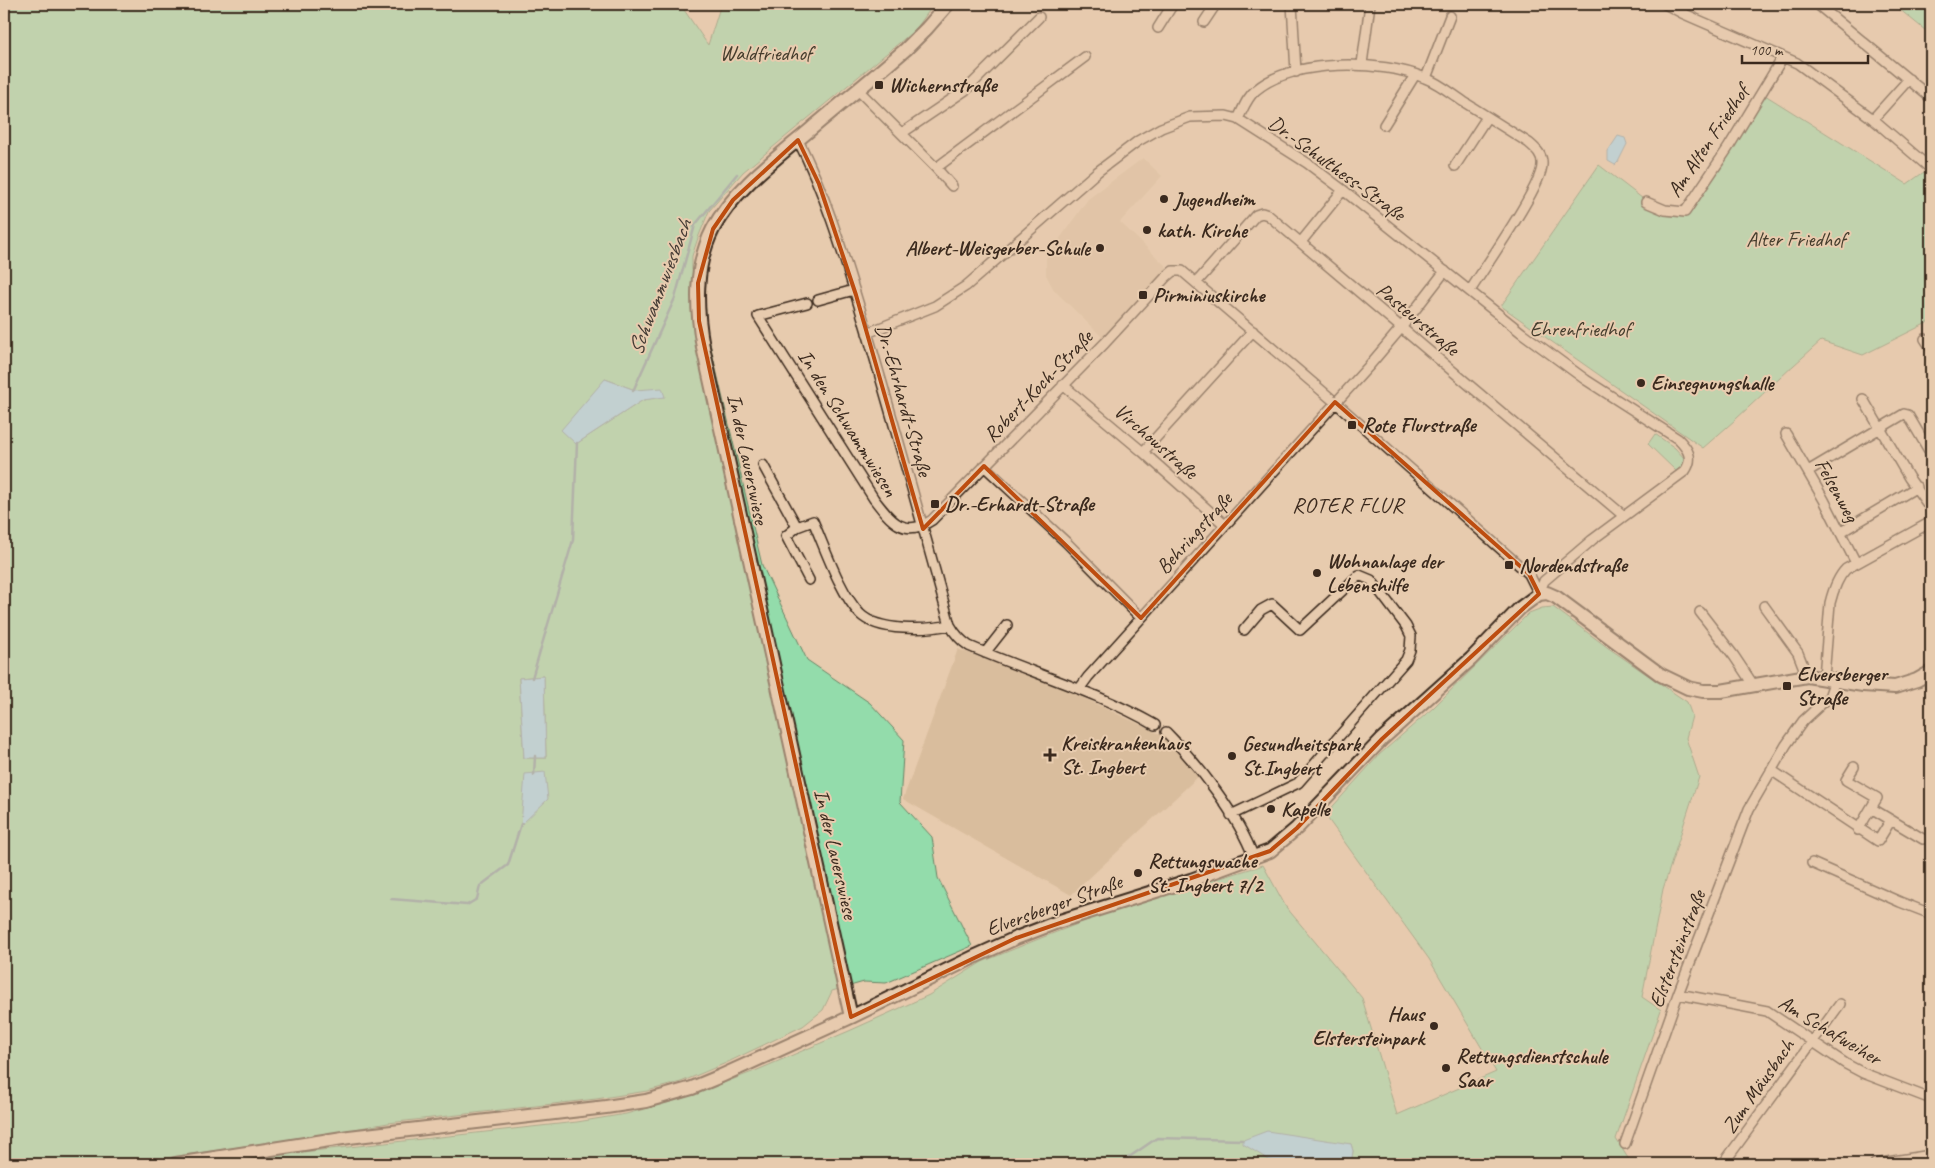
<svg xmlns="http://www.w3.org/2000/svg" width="1935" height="1168" font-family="Caveat,sans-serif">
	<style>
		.built { fill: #d9bd9d }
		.green { fill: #93dcab; stroke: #678364; fill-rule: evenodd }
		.water { fill: #96d7f8; stroke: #7292a1 }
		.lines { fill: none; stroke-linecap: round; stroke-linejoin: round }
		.stream { stroke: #7292a1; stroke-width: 2.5 }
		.street-casing { stroke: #3b2a1e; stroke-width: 12 }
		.secondary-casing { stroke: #3b2a1e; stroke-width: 16 }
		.street { stroke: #e7cbae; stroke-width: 9 }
		.secondary { stroke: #e7cbae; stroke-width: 12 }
		.marked { fill: none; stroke: #bd4d10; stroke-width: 4; stroke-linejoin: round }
		.poi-dot { fill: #3b2a1e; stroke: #e7cbae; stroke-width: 2 }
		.labels { text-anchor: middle; stroke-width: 4; stroke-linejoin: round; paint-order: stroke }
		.park-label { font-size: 21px; fill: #443c2c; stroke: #e7cbae }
		.poi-label { font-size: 21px; font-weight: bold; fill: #3b2a1e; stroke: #e7cbae; text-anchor: start }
		.street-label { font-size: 21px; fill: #3b2a1e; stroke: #e7cbae }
		.water-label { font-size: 22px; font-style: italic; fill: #443b34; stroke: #e7cbae }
		.neighbourhood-label { font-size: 22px; letter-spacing: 1px; fill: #3b2a1e; stroke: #e7cbae }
	</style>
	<rect width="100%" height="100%" fill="#e7cbae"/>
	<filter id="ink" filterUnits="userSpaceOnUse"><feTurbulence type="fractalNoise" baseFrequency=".02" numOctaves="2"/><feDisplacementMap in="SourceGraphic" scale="10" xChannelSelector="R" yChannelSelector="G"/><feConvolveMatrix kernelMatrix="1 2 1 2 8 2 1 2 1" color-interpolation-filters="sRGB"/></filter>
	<g filter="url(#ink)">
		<path class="built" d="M1143,158L1162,176L1120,222L1168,268L1103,338L1054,290L1046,275V258L1088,199Z
			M958,649L1073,693L1162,735L1200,775L1071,895L903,799Z"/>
		<path class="green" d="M4,4H680L708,45L721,4H934L916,29L743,172L709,211L698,238L692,256V270L704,282L707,331L762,565L807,660L870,703L904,740L900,802L932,837L938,878L972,946L886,983L864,982L832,991L823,1010L803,1026L726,1063L681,1082L647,1091L596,1099L388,1123L338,1132L125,1164H4ZM605,379L635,390L665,396L643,400L576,444ZM544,676L546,758H524L519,678Z
			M1893,4H1931V35Z
			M1765,95L1907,184L1924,172L1931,177V321L1863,355L1821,341C1781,375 1744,414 1703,448L1501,306L1599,165L1651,205L1686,213Z
			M1655,434L1675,448L1685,459L1683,465L1676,471L1648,444Z
			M1553,607L1607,647L1687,702L1692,716L1686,738L1699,777L1663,889L1642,997L1661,1010L1616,1139L1631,1163L1633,1164H1351L1353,1151L1351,1144L1340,1143L1269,1160L1286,1164H222L303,1152L577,1122L626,1114L678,1100L755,1071L849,1031L929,995L982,962L1041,938L1106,913L1263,865L1286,907L1362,998L1397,1115L1496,1072L1429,959L1325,815L1379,755L1433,708L1529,613L1542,608Z"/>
		<path class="water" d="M1618,136L1625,138L1627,144L1618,162L1615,165L1608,161V151Z
			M605,379L635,390L662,388L665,397L643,400L576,444L561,430Z
			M544,676L546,758H524L519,678Z
			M545,772L548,799L521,825L525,774Z
			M1267,1131L1351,1144L1353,1151L1351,1164H1286L1269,1160L1243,1144V1140Z"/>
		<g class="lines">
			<path class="stream" d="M633,391L675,298L695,225L737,174
				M532,678L573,540L577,443
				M534,775L535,756
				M391,899L467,905L477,899L480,886L508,865L521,824
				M1119,1164L1157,1138L1243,1140"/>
			<g class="street-casing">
				<path id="street" d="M1292,4L1296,72
					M1665,4L1682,13L1797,63L1873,119L1931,169
					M1817,4L1931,98
					M1204,22L1216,4
					M1158,28L1173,4
					M1362,64L1370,4
					M1426,78L1450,16
					M858,90L936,168L952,186
					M1238,119C1243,109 1247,97 1256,90C1294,58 1382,60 1425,78C1439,83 1452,94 1464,102C1486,116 1507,129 1529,143C1536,149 1543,155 1542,165C1542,186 1484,268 1470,291
					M1873,119L1909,79
					M1384,125L1415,75
					M902,133L967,89L1039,17
					M798,140C827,197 845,260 864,322C894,422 922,524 950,625C955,634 960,640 969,646C1031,673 1096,691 1155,725
					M1455,166L1487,117
					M936,168L1085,57
					M1646,202L1665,210L1685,212L1728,148L1783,57
					M1301,242L1343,190
					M1196,283L1256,215L1262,213L1268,215L1624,516
					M818,300L854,290
					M807,303L758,316L874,499C890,520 904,539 932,520L1105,343L1166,277L1173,271H1182L1335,402L1529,574L1539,594
					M867,333L935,306L966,286L1097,172L1138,141L1161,128L1190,117L1226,116L1238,119L1307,163L1343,190L1522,333L1586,380L1678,439C1688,449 1694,458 1685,471L1592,540L1544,581L1539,594
					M1925,339L1931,348
					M1063,385L1143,452L1225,525
					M1863,399L1909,478L1931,509
					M1786,434L1824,500L1856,563
					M1143,452L1253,331
					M763,465L797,527
					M984,466L1066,542L1141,618
					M1808,471L1904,414L1908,415L1931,454
					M1841,532L1917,487
					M809,580L786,536L797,527L813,521C825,548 840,593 860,614C878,632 927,630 950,625
					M1764,606L1798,653L1807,676
					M1700,612L1734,656L1754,686
					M985,653L1007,625
					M1824,677L1830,603C1833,591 1837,578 1846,569L1931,522
					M1080,688L1088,677L1368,367L1401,328L1445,271
					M1166,732C1198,764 1238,815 1254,858
					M1854,767L1846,780L1877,798L1871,808
					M1771,770L1878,841L1891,820L1923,839
					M1231,815L1298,783L1406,660L1410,650L1411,636L1406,626L1371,580L1359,575L1300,630L1272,604L1261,610L1244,630
					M1858,830L1871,808L1891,820
					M1812,863L1900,902L1931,914
					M1678,994L1767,1011L1846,1064L1863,1073L1931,1099
					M1625,1144L1678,994L1749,809L1786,745L1803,721L1829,697L1835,680
					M1723,1164L1840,1004
					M1875,1164L1931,1155"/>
			</g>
			<g class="secondary-casing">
				<path id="secondary" d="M851,1017L703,347C696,308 694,266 713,229C733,190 778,157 811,129C843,102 875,76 906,49L927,28L948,4
					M176,1164L349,1137L606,1107L646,1101L692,1088L721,1076L851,1017L976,956L1016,938L1060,921L1191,880L1270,851L1297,828L1382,739L1471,659L1520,608L1539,594L1547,593L1556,597L1661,675L1688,688L1703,691H1721L1807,676L1863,685L1895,687L1917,680L1931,672"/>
			</g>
			<use href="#street" class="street"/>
			<use href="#secondary" class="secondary"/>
		</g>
	</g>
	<path d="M0 0H1935V1168H0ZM798,140L819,184L856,295L923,529L984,466L1141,618L1335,402L1529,574L1539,594L1382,739L1297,828L1270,851L1016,938L851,1017L699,321L698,283L713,229L733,200Z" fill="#e7cbae" fill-opacity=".55" fill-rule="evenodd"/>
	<path class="marked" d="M798,140L819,184L856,295L923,529L984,466L1141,618L1335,402L1529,574L1539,594L1382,739L1297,828L1270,851L1016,938L851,1017L699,321L698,283L713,229L733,200Z"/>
	<g class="poi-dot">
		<rect x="874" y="80" width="10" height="10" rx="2.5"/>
		<circle cx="1164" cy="199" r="5"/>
		<circle cx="1147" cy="230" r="5"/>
		<circle cx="1100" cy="248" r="5"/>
		<rect x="1138" y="290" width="10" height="10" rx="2.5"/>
		<circle cx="1641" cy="383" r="5"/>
		<rect x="1347" y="420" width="10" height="10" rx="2.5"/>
		<rect x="930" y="499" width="10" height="10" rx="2.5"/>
		<rect x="1504" y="560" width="10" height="10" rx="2.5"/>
		<circle cx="1317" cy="573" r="5"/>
		<rect x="1782" y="681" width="10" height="10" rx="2.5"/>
		<path d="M1047.5 747.5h5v5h5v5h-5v5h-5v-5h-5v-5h5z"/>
		<circle cx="1232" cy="756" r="5"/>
		<circle cx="1271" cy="809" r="5"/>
		<circle cx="1138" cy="873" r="5"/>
		<circle cx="1434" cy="1026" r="5"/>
		<circle cx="1446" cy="1068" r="5"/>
	</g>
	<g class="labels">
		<g class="park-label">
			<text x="766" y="60">Waldfriedhof</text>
			<text x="1796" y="246">Alter Friedhof</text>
			<text x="1580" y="336">Ehrenfriedhof</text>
		</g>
		<g class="poi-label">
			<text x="889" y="92">Wichernstraße</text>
			<text x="1174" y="206">Jugendheim</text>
			<text x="1157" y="237">kath. Kirche</text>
			<text x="1090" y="255" text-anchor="end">Albert-Weisgerber-Schule</text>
			<text x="1153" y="302">Pirminiuskirche</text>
			<text x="1651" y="390">Einsegnungshalle</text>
			<text x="1362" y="432">Rote Flurstraße</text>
			<text x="945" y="511">Dr.-Erhardt-Straße</text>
			<text x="1327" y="568">Wohnanlage der<tspan x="1327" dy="24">Lebenshilfe</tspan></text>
			<text x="1519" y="572">Nordendstraße</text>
			<text x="1797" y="681">Elversberger<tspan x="1797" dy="24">Straße</tspan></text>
			<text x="1061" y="750">Kreiskrankenhaus<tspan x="1061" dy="24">St. Ingbert</tspan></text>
			<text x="1242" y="751">Gesundheitspark<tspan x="1242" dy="24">St.Ingbert</tspan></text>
			<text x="1281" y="816">Kapelle</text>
			<text x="1148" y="868">Rettungswache<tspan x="1148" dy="24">St. Ingbert 7/2</tspan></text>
			<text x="1424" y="1021" text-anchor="end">Haus<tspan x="1424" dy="24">Elstersteinpark</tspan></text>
			<text x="1456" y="1063">Rettungsdienstschule<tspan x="1456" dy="24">Saar</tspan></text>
		</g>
		<g class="street-label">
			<text transform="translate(1708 141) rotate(-56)" y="7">Am Alten Friedhof</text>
			<text transform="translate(1337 168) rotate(36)" y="7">Dr.-Schulthess-Straße</text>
			<text transform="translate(1418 319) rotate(40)" y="7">Pasteurstraße</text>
			<text transform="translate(1038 386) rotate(-46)" y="7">Robert-Koch-Straße</text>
			<text transform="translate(904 400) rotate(74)" y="7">Dr.-Ehrhardt-Straße</text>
			<text transform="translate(848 423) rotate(58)" y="7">In den Schwammwiesen</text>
			<text transform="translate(1156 441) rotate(41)" y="7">Virchowstraße</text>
			<text transform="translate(748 459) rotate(78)" y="7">In der Lauerswiese</text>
			<text transform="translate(1837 490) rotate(61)" y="7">Felsenweg</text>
			<text transform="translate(1194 533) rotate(-48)" y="7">Behringstraße</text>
			<text transform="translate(836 854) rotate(77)" y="7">In der Lauerswiese</text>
			<text transform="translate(1054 905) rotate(-20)" y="7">Elversberger Straße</text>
			<text transform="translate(1677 949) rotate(-69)" y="7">Elstersteinstraße</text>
			<text transform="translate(1830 1030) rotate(31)" y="7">Am Schafweiher</text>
			<text transform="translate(1758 1086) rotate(-55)" y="7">Zum Mäusbach</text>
		</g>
		<g class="water-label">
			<text transform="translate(659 287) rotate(-69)" y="8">Schwammwiesbach</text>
		</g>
		<g class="neighbourhood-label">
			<text x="1348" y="512">ROTER FLUR</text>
		</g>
	</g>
	<rect width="1935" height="1168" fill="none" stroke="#e7cbae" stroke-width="20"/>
	<rect x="10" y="10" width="1915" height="1148" fill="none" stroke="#3b2a1e" stroke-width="2" filter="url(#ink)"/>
	<path d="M1742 55v8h126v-8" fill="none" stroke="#3b2a1e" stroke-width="2.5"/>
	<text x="1750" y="55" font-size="15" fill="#3b2a1e" stroke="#e7cbae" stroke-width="4" paint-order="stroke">100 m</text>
</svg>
